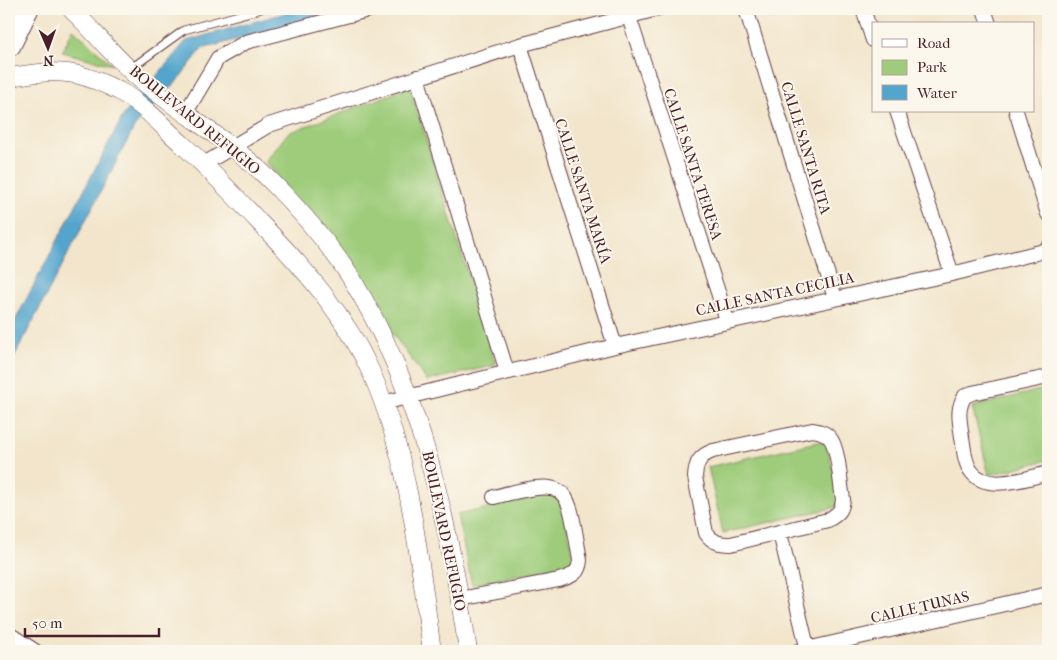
<svg xmlns="http://www.w3.org/2000/svg" width="1057" height="660" font-family="'IM FELL French Canon',serif">
	<style>
		.green { fill: #9ecc7a; stroke: #747652 }
		.water { fill: #52a5cd; stroke: #4e627c }
		.lines { fill: none; stroke-linecap: round; stroke-linejoin: round }
		.service-casing { stroke: #633d43; stroke-width: 9 }
		.minor-casing { stroke: #633d43; stroke-width: 16 }
		.tertiary-casing { stroke: #633d43; stroke-width: 19 }
		.trunk-casing { stroke: #633d43; stroke-width: 26 }
		.service { stroke: #fff; stroke-width: 7 }
		.minor { stroke: #fff; stroke-width: 14 }
		.tertiary { stroke: #fff; stroke-width: 18 }
		.trunk { stroke: #fff; stroke-width: 24 }
		.labels { text-anchor: middle; stroke-width: 4; stroke-linejoin: round; paint-order: stroke }
		.street-label { font-size: 15px; fill: #4a1f2b; stroke: #fbf7ec }
	</style>
	<rect width="100%" height="100%" fill="#fbf7ec"/>
	<filter id="ink" filterUnits="userSpaceOnUse"><feTurbulence type="fractalNoise" baseFrequency=".02" numOctaves="2"/><feDisplacementMap in="SourceGraphic" scale="10" xChannelSelector="R" yChannelSelector="G"/><feConvolveMatrix kernelMatrix="1 2 1 2 8 2 1 2 1" color-interpolation-filters="sRGB"/></filter>
	<filter id="wash" filterUnits="userSpaceOnUse"><feTurbulence type="fractalNoise" baseFrequency=".0096" numOctaves="4" result="noise"/><feDisplacementMap in="SourceGraphic" scale="20" xChannelSelector="R" yChannelSelector="G"/><feGaussianBlur stdDeviation="1.12" result="paint"/><feColorMatrix in="noise" values="0 0 0 0 0 0 0 0 0 0 0 0 0 0 0 0 0 1.4 0 .05"/><feComposite in="paint" operator="in"/></filter>
	<g filter="url(#wash)">
		<rect width="100%" height="100%" fill="#f2e5cb"/>
		<path class="green" d="M73,29L113,65L62,52Z
			M410,87L496,365L427,381L266,161L288,133Z
			M1048,388V460L989,475L972,407Z
			M826,440L841,506L723,533L708,467Z
			M559,492L575,563L472,585L457,515Z"/>
		<path class="water" d="M299,9H349L202,49L174,85L135,126L9,367V332L123,116L186,41Z"/>
	</g>
	<g filter="url(#ink)">
		<g class="lines">
			<g class="service-casing">
				<path id="service" d="M130,69L184,30L261,9"/>
			</g>
			<g class="minor-casing">
				<path id="minor" d="M746,9L835,298
					M863,9L873,40
					M984,9L989,24
					M629,17L727,320
					M520,45L615,346
					M417,77L507,372
					M897,111L952,274
					M1016,111L1048,214
					M186,112L218,58L246,42L372,9
					M204,164L269,125L520,45L657,9
					M1048,377L972,393L965,396C956,409 960,422 962,437C964,448 964,462 971,471C986,493 1027,478 1048,473
					M383,403L615,346L952,274L1044,251L1048,248
					M812,430C819,431 825,432 830,438C839,449 840,484 843,499C842,511 838,514 828,520L731,544C719,544 712,542 706,533L695,477C696,463 699,456 713,451Z
					M780,533L808,651
					M460,599L559,580C572,576 579,574 580,560C567,487 573,476 494,497
					M9,634L35,651
					M798,651L1048,594"/>
			</g>
			<g class="tertiary-casing">
				<path id="tertiary" d="M71,9C94,31 115,58 140,79C184,116 236,144 276,186C304,215 332,247 353,281C421,393 449,523 468,651
					M9,77C31,74 56,69 79,75C92,78 107,85 119,91C143,104 162,126 182,144C210,170 236,197 262,225C304,268 346,316 371,372C410,459 419,558 432,651"/>
			</g>
			<g class="trunk-casing">
				<path id="trunk" d="M9,44L26,9"/>
			</g>
			<use href="#service" class="service"/>
			<use href="#minor" class="minor"/>
			<use href="#tertiary" class="tertiary"/>
			<use href="#trunk" class="trunk"/>
		</g>
	</g>
	<g class="labels">
		<g class="street-label">
			<text transform="translate(195 120) rotate(39)" y="5">BOULEVARD REFUGIO</text>
			<text transform="translate(806 148) rotate(73)" y="5">CALLE SANTA RITA</text>
			<text transform="translate(693 164) rotate(72)" y="5">CALLE SANTA TERESA</text>
			<text transform="translate(583 191) rotate(72)" y="5">CALLE SANTA MARÍA</text>
			<text transform="translate(775 294) rotate(-12)" y="5">CALLE SANTA CECILIA</text>
			<text transform="translate(444 531) rotate(78)" y="5">BOULEVARD REFUGIO</text>
			<text transform="translate(920 607) rotate(-13)" y="5">CALLE TUNAS</text>
		</g>
	</g>
	<rect width="1057" height="660" fill="none" stroke="#fbf7ec" stroke-width="30"/>
	<rect x="872" y="22" width="162" height="90" fill="#fbf7ec" stroke="#b4a19f"/>
	<rect x="882" y="39" width="25" height="8" fill="#ffffff" stroke="#b4a19f"/>
	<text x="917" y="48" font-size="15" fill="#4a1f2b">Road</text>
	<rect x="882" y="60" width="25" height="15" fill="#9ecc7a" stroke="#b4a19f"/>
	<text x="917" y="72" font-size="15" fill="#4a1f2b">Park</text>
	<rect x="882" y="85" width="25" height="15" fill="#52a5cd" stroke="#b4a19f"/>
	<text x="917" y="98" font-size="15" fill="#4a1f2b">Water</text>
	<g transform="translate(48 48) rotate(178)" stroke="#fbf7ec" stroke-width="4" paint-order="stroke">
	<path d="M0-4L9 19L0 12L-9 19Z" fill="#4a1f2b"/>
	<text y="-8" font-size="14" font-weight="bold" text-anchor="middle" fill="#4a1f2b">N</text>
	</g>
	<path d="M25 628v8h134v-8" fill="none" stroke="#4a1f2b" stroke-width="2.5"/>
	<text x="32" y="628" font-size="15" fill="#4a1f2b" stroke="#fbf7ec" stroke-width="4" paint-order="stroke">50 m</text>
</svg>
